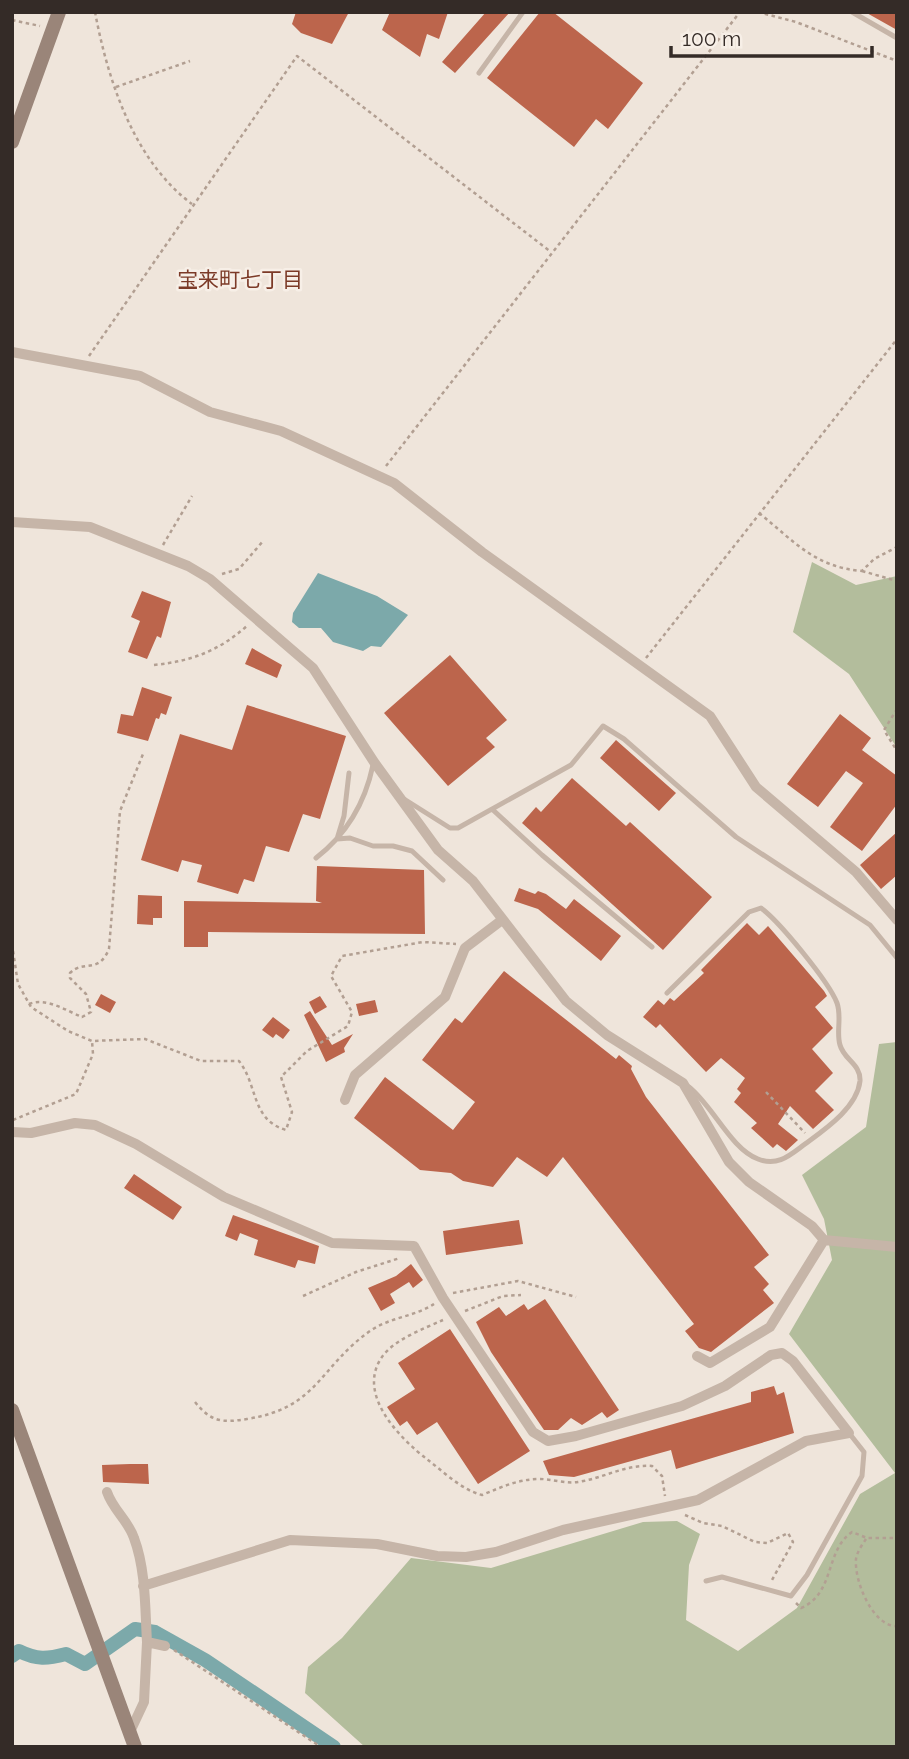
<svg xmlns="http://www.w3.org/2000/svg" width="909" height="1759" font-family="Raleway,'Noto Sans JP',sans-serif">
	<style>
		.green { fill: #b3bd9c }
		.water { fill: #7ca9aa }
		.lines { fill: none; stroke-linecap: round; stroke-linejoin: round }
		.canal { stroke: #7ca9aa; stroke-width: 14 }
		.building { fill: #bc654c }
		.path { stroke: #b29f92; stroke-width: 2.5; stroke-dasharray: 3.5 3.5; stroke-linecap: butt }
		.lane { stroke: #c6b5a8; stroke-width: 5 }
		.street { stroke: #c6b5a8; stroke-width: 10 }
		.secondary { stroke: #9a8579; stroke-width: 14 }
		.labels { text-anchor: middle; stroke-width: 5; stroke-linejoin: round; paint-order: stroke }
		.neighbourhood-label { font-size: 21px; fill: #7c3a27; stroke: #f7efe7 }
	</style>
	<rect width="100%" height="100%" fill="#efe5db"/>
	<path class="green" d="M812,562L856,585L897,576V748L849,674L793,632Z
		M897,1042V1747H365L305,1693L308,1667L342,1638L411,1558L491,1568L643,1522L677,1521L700,1534L689,1565L686,1620L738,1651L797,1608L860,1494L895,1473L789,1334L832,1260L824,1219L802,1175L866,1127L879,1044Z"/>
	<path class="water" d="M318,573L377,596L408,615L381,647L371,646L363,651L333,642L321,628H299L292,622L293,613Z"/>
	<g class="lines">
		<path class="canal" d="M12,1656L19,1651C37,1660 47,1659 66,1654L85,1664L135,1629L155,1632L205,1660L334,1747"/>
	</g>
	<path class="building" d="M296,12H349L332,44L301,33L292,24Z
		M390,12H448L439,39L427,34L420,57L382,30Z
		M486,12H510L455,73L442,62Z
		M540,12H553L643,83L608,129L596,119L574,147L487,78Z
		M865,12H897V30Z
		M142,591L171,602L161,638L157,636L147,659L128,652L140,621L131,617Z
		M252,648L282,665L277,678L245,664Z
		M450,655L507,720L486,738L495,747L448,786L384,713Z
		M142,687L172,697L166,715L161,713L159,719L156,718L148,741L117,733L121,714L133,716Z
		M247,705L346,736L320,819L303,814L289,852L266,846L254,882L244,879L238,894L197,882L202,865L182,860L178,872L141,860L180,734L232,750Z
		M840,714L871,738L862,750L897,776V804L862,851L830,827L863,783L846,771L818,807L787,784Z
		M616,740L676,793L659,811L600,758Z
		M572,778L626,826L630,822L712,897L663,950L522,823L536,807L541,812Z
		M897,832V875L881,889L860,865Z
		M317,866L424,870L425,934L208,932V947H184V901L322,903L316,901Z
		M519,888L535,894L538,891L546,894L566,909L574,899L621,936L601,961L538,909L514,901Z
		M138,895L162,896V918H153V925L137,924Z
		M747,923L759,935L768,926L824,991L827,996L815,1007L833,1028L812,1049L833,1073L815,1091L834,1110L813,1129L790,1106L778,1124L798,1140L786,1151L777,1144L773,1148L751,1128L757,1123L734,1102L741,1093L737,1089L745,1078L721,1058L706,1072L660,1024L656,1028L643,1017L658,1000L664,1005L670,998L674,1001L704,973L701,970Z
		M504,971L616,1059L619,1055L632,1066L631,1069L646,1097L769,1255L754,1267L769,1284L763,1290L774,1303L711,1352L699,1348L685,1331L694,1324L563,1157L547,1177L517,1157L493,1187L463,1181L451,1173L420,1170L354,1118L385,1077L453,1130L475,1102L422,1060L455,1018L462,1023Z
		M101,994L116,1002L110,1013L95,1005Z
		M320,996L327,1007L315,1014L309,1002Z
		M375,1000L378,1012L359,1016L356,1004Z
		M310,1011L332,1045L353,1034L344,1048L345,1052L326,1062L304,1015Z
		M273,1017L290,1030L283,1039L276,1034L273,1038L262,1030Z
		M134,1174L182,1207L173,1220L124,1188Z
		M233,1215L319,1246L315,1264L298,1260L295,1268L254,1255L258,1240L240,1233L237,1241L225,1236Z
		M519,1220L523,1244L446,1255L443,1231Z
		M411,1264L423,1280L413,1288L409,1282L390,1294L395,1303L381,1311L368,1288L396,1276Z
		M545,1299L619,1410L607,1418L602,1412L582,1425L571,1418L558,1430H544L491,1352L476,1322L499,1307L506,1316L524,1304L528,1310Z
		M450,1329L530,1451L478,1484L437,1422L417,1435L407,1421L400,1426L387,1407L415,1389L398,1363Z
		M774,1386L777,1395L784,1392L794,1433L676,1469L671,1450L574,1477L549,1475L543,1461L751,1402V1392Z
		M130,1464H148L149,1484L103,1482L102,1465Z"/>
	<g class="lines">
		<path class="path" d="M95,12C108,81 134,161 192,204
			M758,12L796,22L897,61
			M12,20L40,26
			M116,87L190,61
			M89,356L297,56L551,252
			M386,466L740,12
			M759,513C794,541 814,567 862,571L874,559L897,547
			M163,545L192,496
			M862,571L897,581
			M222,574L239,569L264,540
			M646,658L897,339
			M154,665C192,661 219,651 248,625
			M897,709L884,730L897,751
			M12,944L18,984L31,1007L68,1031L92,1041L145,1039L201,1061H239C258,1085 251,1120 286,1130L292,1112L281,1077L307,1051L348,1026L352,1012L331,976L342,956L423,942L456,944
			M29,1004C46,997 67,1011 82,1017L91,1012L86,994L70,978V973C84,959 98,975 109,949L120,811L143,754
			M766,1092L805,1133
			M13,1120L76,1094L93,1054L92,1041
			M453,1293L518,1281L576,1297
			M303,1296L356,1272L400,1258
			M465,1311L503,1296L521,1295
			M443,1320C425,1328 399,1338 386,1352C352,1390 398,1437 428,1460C445,1473 462,1490 482,1495C502,1487 518,1479 540,1479C552,1479 566,1484 578,1482C604,1478 626,1464 652,1466L662,1476L665,1496
			M195,1402C211,1422 222,1423 247,1419C318,1408 319,1367 370,1331C390,1317 414,1317 434,1304
			M685,1515L703,1523L722,1526L755,1542L767,1543L788,1533L793,1542L772,1580
			M866,1539C862,1545 857,1552 856,1559C854,1581 873,1627 897,1626
			M796,1603L801,1608C835,1594 825,1550 852,1532L867,1538H897
			M174,1650L321,1747"/>
		<path class="lane" d="M852,12L897,38
			M479,73L523,12
			M349,773L344,816L337,839L350,838L373,846H393L412,851L443,880
			M404,799L450,828H458L571,765L603,726L624,739L736,837L870,925L897,958
			M493,810L542,855L652,947
			M316,858C347,834 365,803 373,765
			M667,993L749,912L761,908C779,921 829,982 837,1003C842,1017 836,1032 840,1045C844,1060 861,1064 860,1081C857,1108 824,1130 805,1144C790,1155 778,1167 758,1159C731,1149 713,1106 689,1087
			M706,1581L722,1577L791,1596L807,1575L862,1476L864,1452L849,1433"/>
		<path class="street" d="M12,352L140,376L210,412L281,431L394,483L482,552L710,716L756,787L856,872L897,920
			M12,522L90,527L188,566L210,579L313,668L374,762L438,850L473,881L566,1001L607,1035L683,1083L729,1162L749,1182L812,1226L824,1240L897,1247
			M345,1100L355,1075L445,997L465,948L502,920
			M12,1132L31,1133L75,1123L95,1125L136,1144L224,1197L332,1243L414,1246L443,1298L533,1432L548,1441L576,1436L682,1406L725,1386L771,1355L782,1353L793,1361L849,1433L806,1441L698,1500L563,1530L496,1552L466,1557L437,1556L377,1544L290,1540L143,1586
			M697,1356L710,1363L770,1327L824,1240
			M107,1492C113,1510 128,1520 134,1538C146,1570 145,1609 147,1642
			M129,1734L144,1702L147,1642L165,1646"/>
		<path class="secondary" d="M12,142L59,12
			M12,1410L135,1747"/>
	</g>
	<g class="labels">
		<g class="neighbourhood-label">
			<text x="240" y="287">宝来町七丁目</text>
		</g>
	</g>
	<rect width="909" height="1759" fill="none" stroke="#342b27" stroke-width="28"/>
	<path d="M671 46v10h201v-10" fill="none" stroke="#342b27" stroke-width="3.5"/>
	<text x="682" y="46" font-size="21" fill="#342b27" stroke="#f7efe7" stroke-width="5" paint-order="stroke">100 m</text>
</svg>
